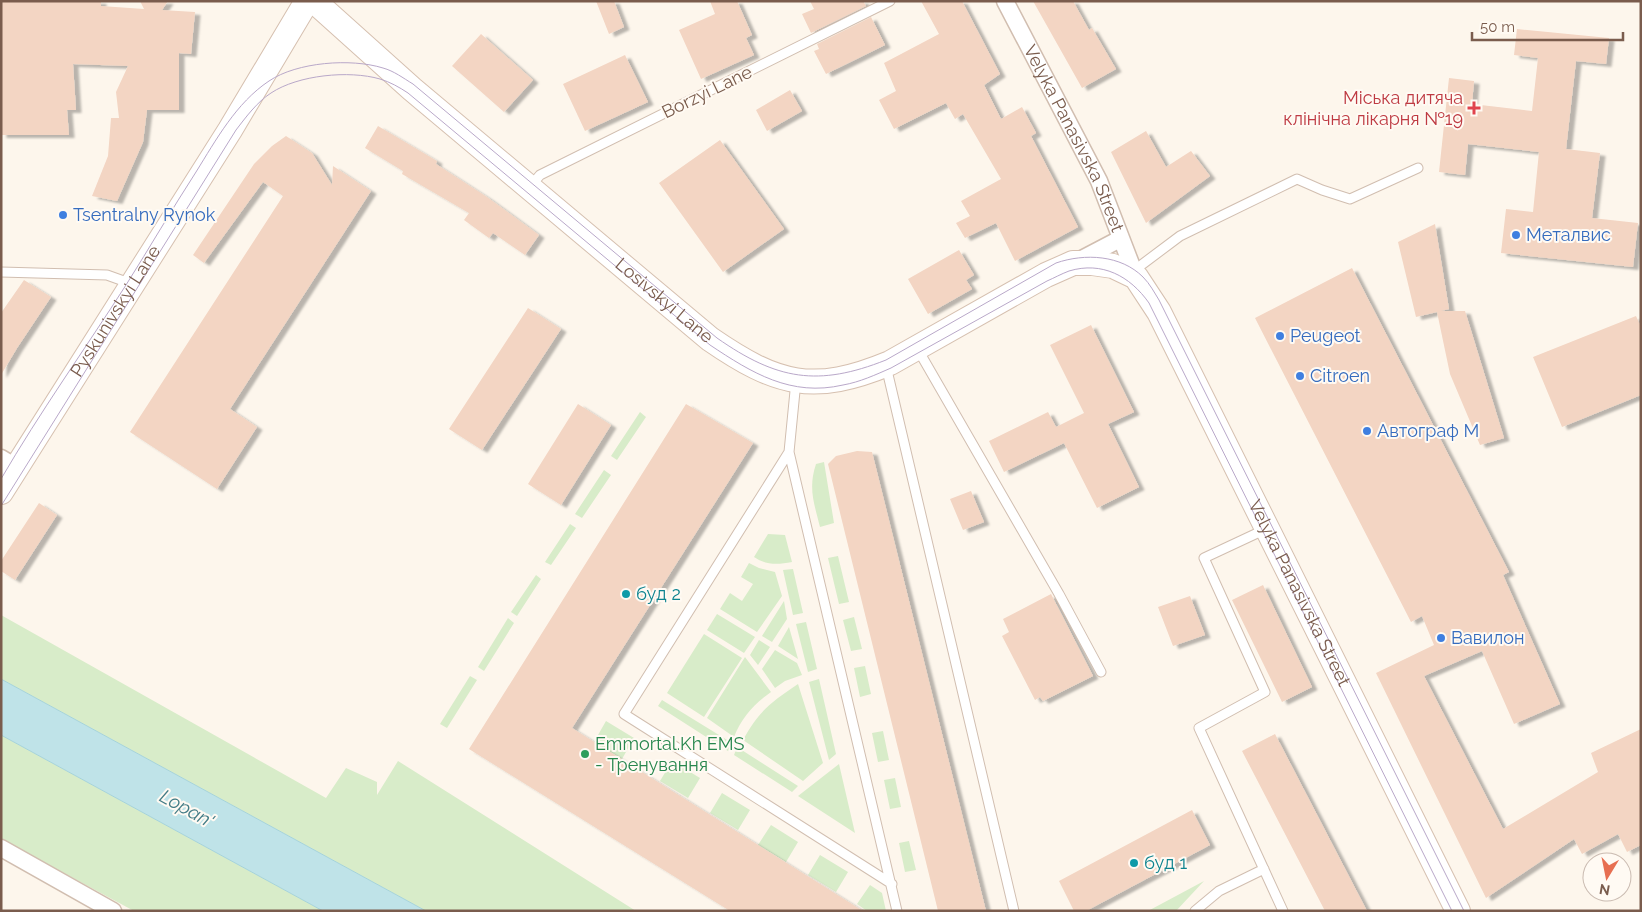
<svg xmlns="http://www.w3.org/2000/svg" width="1642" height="912" font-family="Raleway,sans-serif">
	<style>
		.green { fill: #d8ecc9 }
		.water { fill: #bfe3e8; stroke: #a5d3da }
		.building { fill: #f3d5c3; filter: url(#shadow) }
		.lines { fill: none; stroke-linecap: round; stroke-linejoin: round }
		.lane-casing { stroke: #d1beb0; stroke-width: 11 }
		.street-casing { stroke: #d1beb0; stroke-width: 19 }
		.secondary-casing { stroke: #d6c0b0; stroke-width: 26 }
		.lane { stroke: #fff; stroke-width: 9 }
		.street { stroke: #fff; stroke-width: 16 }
		.secondary { stroke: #fff; stroke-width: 24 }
		.tram { stroke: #b9a8c9; stroke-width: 1 }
		.health-dot { fill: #e0444e; stroke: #fffaf3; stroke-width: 2 }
		.shop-dot { fill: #3f7fe0; stroke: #fffaf3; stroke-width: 2 }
		.culture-dot { fill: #0f9aa8; stroke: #fffaf3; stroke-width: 2 }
		.leisure-dot { fill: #2e9e5b; stroke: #fffaf3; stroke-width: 2 }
		.labels { text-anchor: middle; stroke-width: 4; stroke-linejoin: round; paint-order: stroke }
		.street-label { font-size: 18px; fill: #7a5c4d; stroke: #fffaf3 }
		.health-label { font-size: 18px; fill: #be3a42; stroke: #fffaf3; text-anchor: end }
		.shop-label { font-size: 18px; fill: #366cbe; stroke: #fffaf3; text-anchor: start }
		.culture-label { font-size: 18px; fill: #0d838f; stroke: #fffaf3; text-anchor: start }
		.leisure-label { font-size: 18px; fill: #27864d; stroke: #fffaf3; text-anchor: start }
		.water-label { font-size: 19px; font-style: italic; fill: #437c86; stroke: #fffaf3 }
	</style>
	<defs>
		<filter id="shadow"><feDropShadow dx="5.5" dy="3" stdDeviation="1" flood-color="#0004"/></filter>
	</defs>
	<rect width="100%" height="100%" fill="#fdf6ec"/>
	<path class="green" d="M640,412L646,417L617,460L611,456Z
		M824,462L834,523L820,527C814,503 808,488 816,464Z
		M604,470L611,475L582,518L575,514Z
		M570,524L576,528L551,565L545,562Z
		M768,534L785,535L792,562C777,565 766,565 754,557Z
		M838,556L849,602L839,604L828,558Z
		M749,563L759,568L775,572L782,596L757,632L720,609L730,593L742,601L753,584L741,577Z
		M793,569L803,613L793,615L783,570Z
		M536,575L541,579L517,616L511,612Z
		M784,601L787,619L772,642L762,636Z
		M717,614L755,637L744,653L707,630Z
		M1,615L326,798L346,768L377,782V795L398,761L636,911H426L1,679Z
		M854,617L862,649L851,651L843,620Z
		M508,618L514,623L484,671L478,667Z
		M806,622L817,669L808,672L796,624Z
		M789,627L798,659L778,646Z
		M704,634L742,658L704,717L667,693Z
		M759,640L770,647L758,665L750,655Z
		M775,650L797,663L802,675L785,681L775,688L762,669Z
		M745,657L771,692C754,704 742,717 734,737L707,718Z
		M865,666L871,694L860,697L854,668Z
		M470,676L477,680L447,728L440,724Z
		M819,679L836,754L829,760L809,682Z
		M798,684L823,763L803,781L743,740C759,711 770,703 798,684Z
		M662,700L732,743L728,751L658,706Z
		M606,721L634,738L622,759L594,742Z
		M883,731L889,760L878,762L872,733Z
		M1,735L323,911H134L1,839Z
		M737,747L798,786L792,792L734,755Z
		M672,761L700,778L688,798L660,781Z
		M839,764L855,833L798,796Z
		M895,778L901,807L890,809L884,780Z
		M722,793L750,810L738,830L710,813Z
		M771,825L798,842L786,862L758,845Z
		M909,841L916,870L905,872L899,843Z
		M820,855L848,872L836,892L808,875Z
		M1204,881L1176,911H1148Z
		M870,885L882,893L886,911H867L857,904Z"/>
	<path class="water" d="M1,679L426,911H323L1,735Z"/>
	<path class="building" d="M1,1H101V6L144,9L140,1H168L162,10L195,12L191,54L179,53V110H147L143,142L117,201L92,196L108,156L111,118H119L116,92L128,66L73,64L76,110H67L69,135H1Z
		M596,1H614L624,27L609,34Z
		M710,1H737L752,35L746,38L754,55L701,79L679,30L715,14Z
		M810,1H863L866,6L811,33L802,14L814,9Z
		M921,1H962L1000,74L984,85L1001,119L1022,107L1036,133L1031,136L1078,227L1015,261L996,223L965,238L956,223L970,216L961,201L1001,179L963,114L955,119L946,103L894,129L879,100L896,91L884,63L939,34Z
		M1033,1H1073L1089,30L1092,28L1116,69L1082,88Z
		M871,17L885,45L826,74L814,51L819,49L817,44Z
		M1517,29L1609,38L1606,64L1576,61L1566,149L1600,153L1592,218L1638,223L1633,267L1501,253L1506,209L1533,212L1539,152L1468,144L1465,175L1439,172L1449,78L1474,81L1472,104L1532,111L1538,58L1514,55Z
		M481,34L533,80L504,112L452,66Z
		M625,55L648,102L585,131L563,84Z
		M790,90L802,111L767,131L756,110Z
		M378,126L437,161L436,164L487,197L539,235L525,255L493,233L489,238L464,220L469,213L402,174L403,171L365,148Z
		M1146,131L1166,167L1191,151L1210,176L1146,223L1111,152Z
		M286,136L312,153L332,185L333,166L371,191L230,409L257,427L217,489L130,432L283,196L263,182L204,263L193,255L254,164L272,146Z
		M720,140L784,229L723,272L659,183Z
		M1435,224L1449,309L1441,311H1465L1504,438L1480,445L1450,374L1437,312L1416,317L1398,242Z
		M959,250L974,275L966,280L972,289L928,314L908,279Z
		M1352,268L1509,572L1503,575L1560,704L1514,724L1482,651L1424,676L1503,829L1598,772L1591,753L1641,729V845L1627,852L1618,834L1582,854L1574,839L1486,898L1376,673L1434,645L1422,616L1411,622L1255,318Z
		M24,280L51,297L17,348L1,375V313Z
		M528,308L561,329L482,450L449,429Z
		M1636,316L1641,327V395L1562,427L1533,357Z
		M1091,325L1134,412L1108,424L1139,487L1097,508L1064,443L1004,472L989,441L1048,412L1056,427L1084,413L1050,345Z
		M578,404L611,425L561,505L528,484Z
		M686,404L753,443L572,728L863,911H730L469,749Z
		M857,451L872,452L986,911H938L828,464L836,456Z
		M971,491L984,522L963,530L950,499Z
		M39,503L57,515L15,580L1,571V561Z
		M1263,585L1312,687L1282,702L1232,600Z
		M1051,594L1093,676L1043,701L1040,697L1035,700L1002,636L1009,632L1003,619Z
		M1190,596L1205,635L1173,646L1158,607Z
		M1275,734L1367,911H1325L1242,751Z
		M1192,810L1210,845L1086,911H1074L1059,881Z"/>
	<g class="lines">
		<g class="lane-casing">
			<path id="lane" d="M529,188L540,175L890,1
				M1,272L107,275L132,284
				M1132,272L1180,236L1297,179L1322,190L1350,199L1418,168
				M917,348L1059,594L1101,672
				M886,366L1014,911
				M796,381L789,452L897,911
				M789,452L624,714L892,884
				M1266,529L1204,558L1265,692L1199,728L1283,911
				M1195,911L1219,891L1264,869"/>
		</g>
		<g class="street-casing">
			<g id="street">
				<path id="s1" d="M1005,1L1099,181L1136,277"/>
				<path d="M1078,261L1120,239"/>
				<path d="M1,458L16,467"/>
				<path d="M1,848L113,911"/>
			</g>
		</g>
		<g class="secondary-casing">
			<g id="secondary">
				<path id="s2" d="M314,1L412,89L710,339C777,385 813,395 890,363L1046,275L1073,263H1092L1113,266L1136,277L1159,312L1458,911"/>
				<path id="s3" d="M1,492L230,130L307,1"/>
			</g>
		</g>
		<use href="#lane" class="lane"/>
		<use href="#street" class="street"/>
		<use href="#secondary" class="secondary"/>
		<path class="tram" d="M1,479C40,412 85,349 126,285C150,247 172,209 196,172C216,140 236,103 269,81C297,62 351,58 383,68C394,71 403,78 413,84L717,338C777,380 818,387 886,360L1056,263C1085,253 1121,255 1143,277C1150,284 1154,292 1159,300L1464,911
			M1,506L236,130C246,117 257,102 271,93C298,75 349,70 380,79C390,82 399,87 408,93L710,345C752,373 791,397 843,385C860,382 875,375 891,368L1047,281C1054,278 1061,274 1069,271C1102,261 1130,276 1149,303L1452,911"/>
	</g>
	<path class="health-dot" d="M1471.5 100.5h5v5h5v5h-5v5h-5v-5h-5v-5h5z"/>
	<g class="shop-dot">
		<circle cx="63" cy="215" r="5"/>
		<circle cx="1516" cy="235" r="5"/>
		<circle cx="1280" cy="336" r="5"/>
		<circle cx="1300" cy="376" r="5"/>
		<circle cx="1367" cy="431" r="5"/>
		<circle cx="1441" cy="638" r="5"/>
	</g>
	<g class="culture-dot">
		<circle cx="626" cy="594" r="5"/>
		<circle cx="1134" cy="863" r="5"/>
	</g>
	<circle class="leisure-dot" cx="585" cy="754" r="5"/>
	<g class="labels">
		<g class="street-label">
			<text transform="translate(707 92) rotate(-26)" y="6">Borzyi Lane</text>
			<text dy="6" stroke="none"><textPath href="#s1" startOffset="154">Velyka Panasivska Street</textPath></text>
			<text dy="6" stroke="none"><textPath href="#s2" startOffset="461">Losivskyi Lane</textPath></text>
			<text dy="6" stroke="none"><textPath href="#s3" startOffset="214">Pyskunivskyi Lane</textPath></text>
			<text dy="6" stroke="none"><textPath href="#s2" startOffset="1344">Velyka Panasivska Street</textPath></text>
		</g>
		<g class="health-label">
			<text x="1463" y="104">Міська дитяча<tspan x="1463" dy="21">клінічна лікарня №19</tspan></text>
		</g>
		<g class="shop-label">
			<text x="73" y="221">Tsentralny Rynok</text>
			<text x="1526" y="241">Металвис</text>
			<text x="1290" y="342">Peugeot</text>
			<text x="1310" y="382">Citroen</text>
			<text x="1377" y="437">Автограф М</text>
			<text x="1451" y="644">Вавилон</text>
		</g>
		<g class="culture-label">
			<text x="636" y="600">буд 2</text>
			<text x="1144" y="869">буд 1</text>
		</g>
		<g class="leisure-label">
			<text x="595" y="750">Emmortal.Kh EMS<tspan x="595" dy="21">- Тренування</tspan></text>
		</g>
		<g class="water-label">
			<text transform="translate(187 808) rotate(29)" y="7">Lopan'</text>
		</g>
	</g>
	<rect width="1642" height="912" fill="none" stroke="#7a5c4d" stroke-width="5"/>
	<g transform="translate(1607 877) rotate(190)"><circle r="24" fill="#fffaf3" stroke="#cabbb1"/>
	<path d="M0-4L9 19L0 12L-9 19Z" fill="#e76f51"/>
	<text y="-8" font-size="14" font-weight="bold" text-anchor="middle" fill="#7a5c4d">N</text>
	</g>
	<path d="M1472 32v8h151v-8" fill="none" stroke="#7a5c4d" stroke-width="2.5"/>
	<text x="1480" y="32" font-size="15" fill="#7a5c4d" stroke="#fffaf3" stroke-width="4" paint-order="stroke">50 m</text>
</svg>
